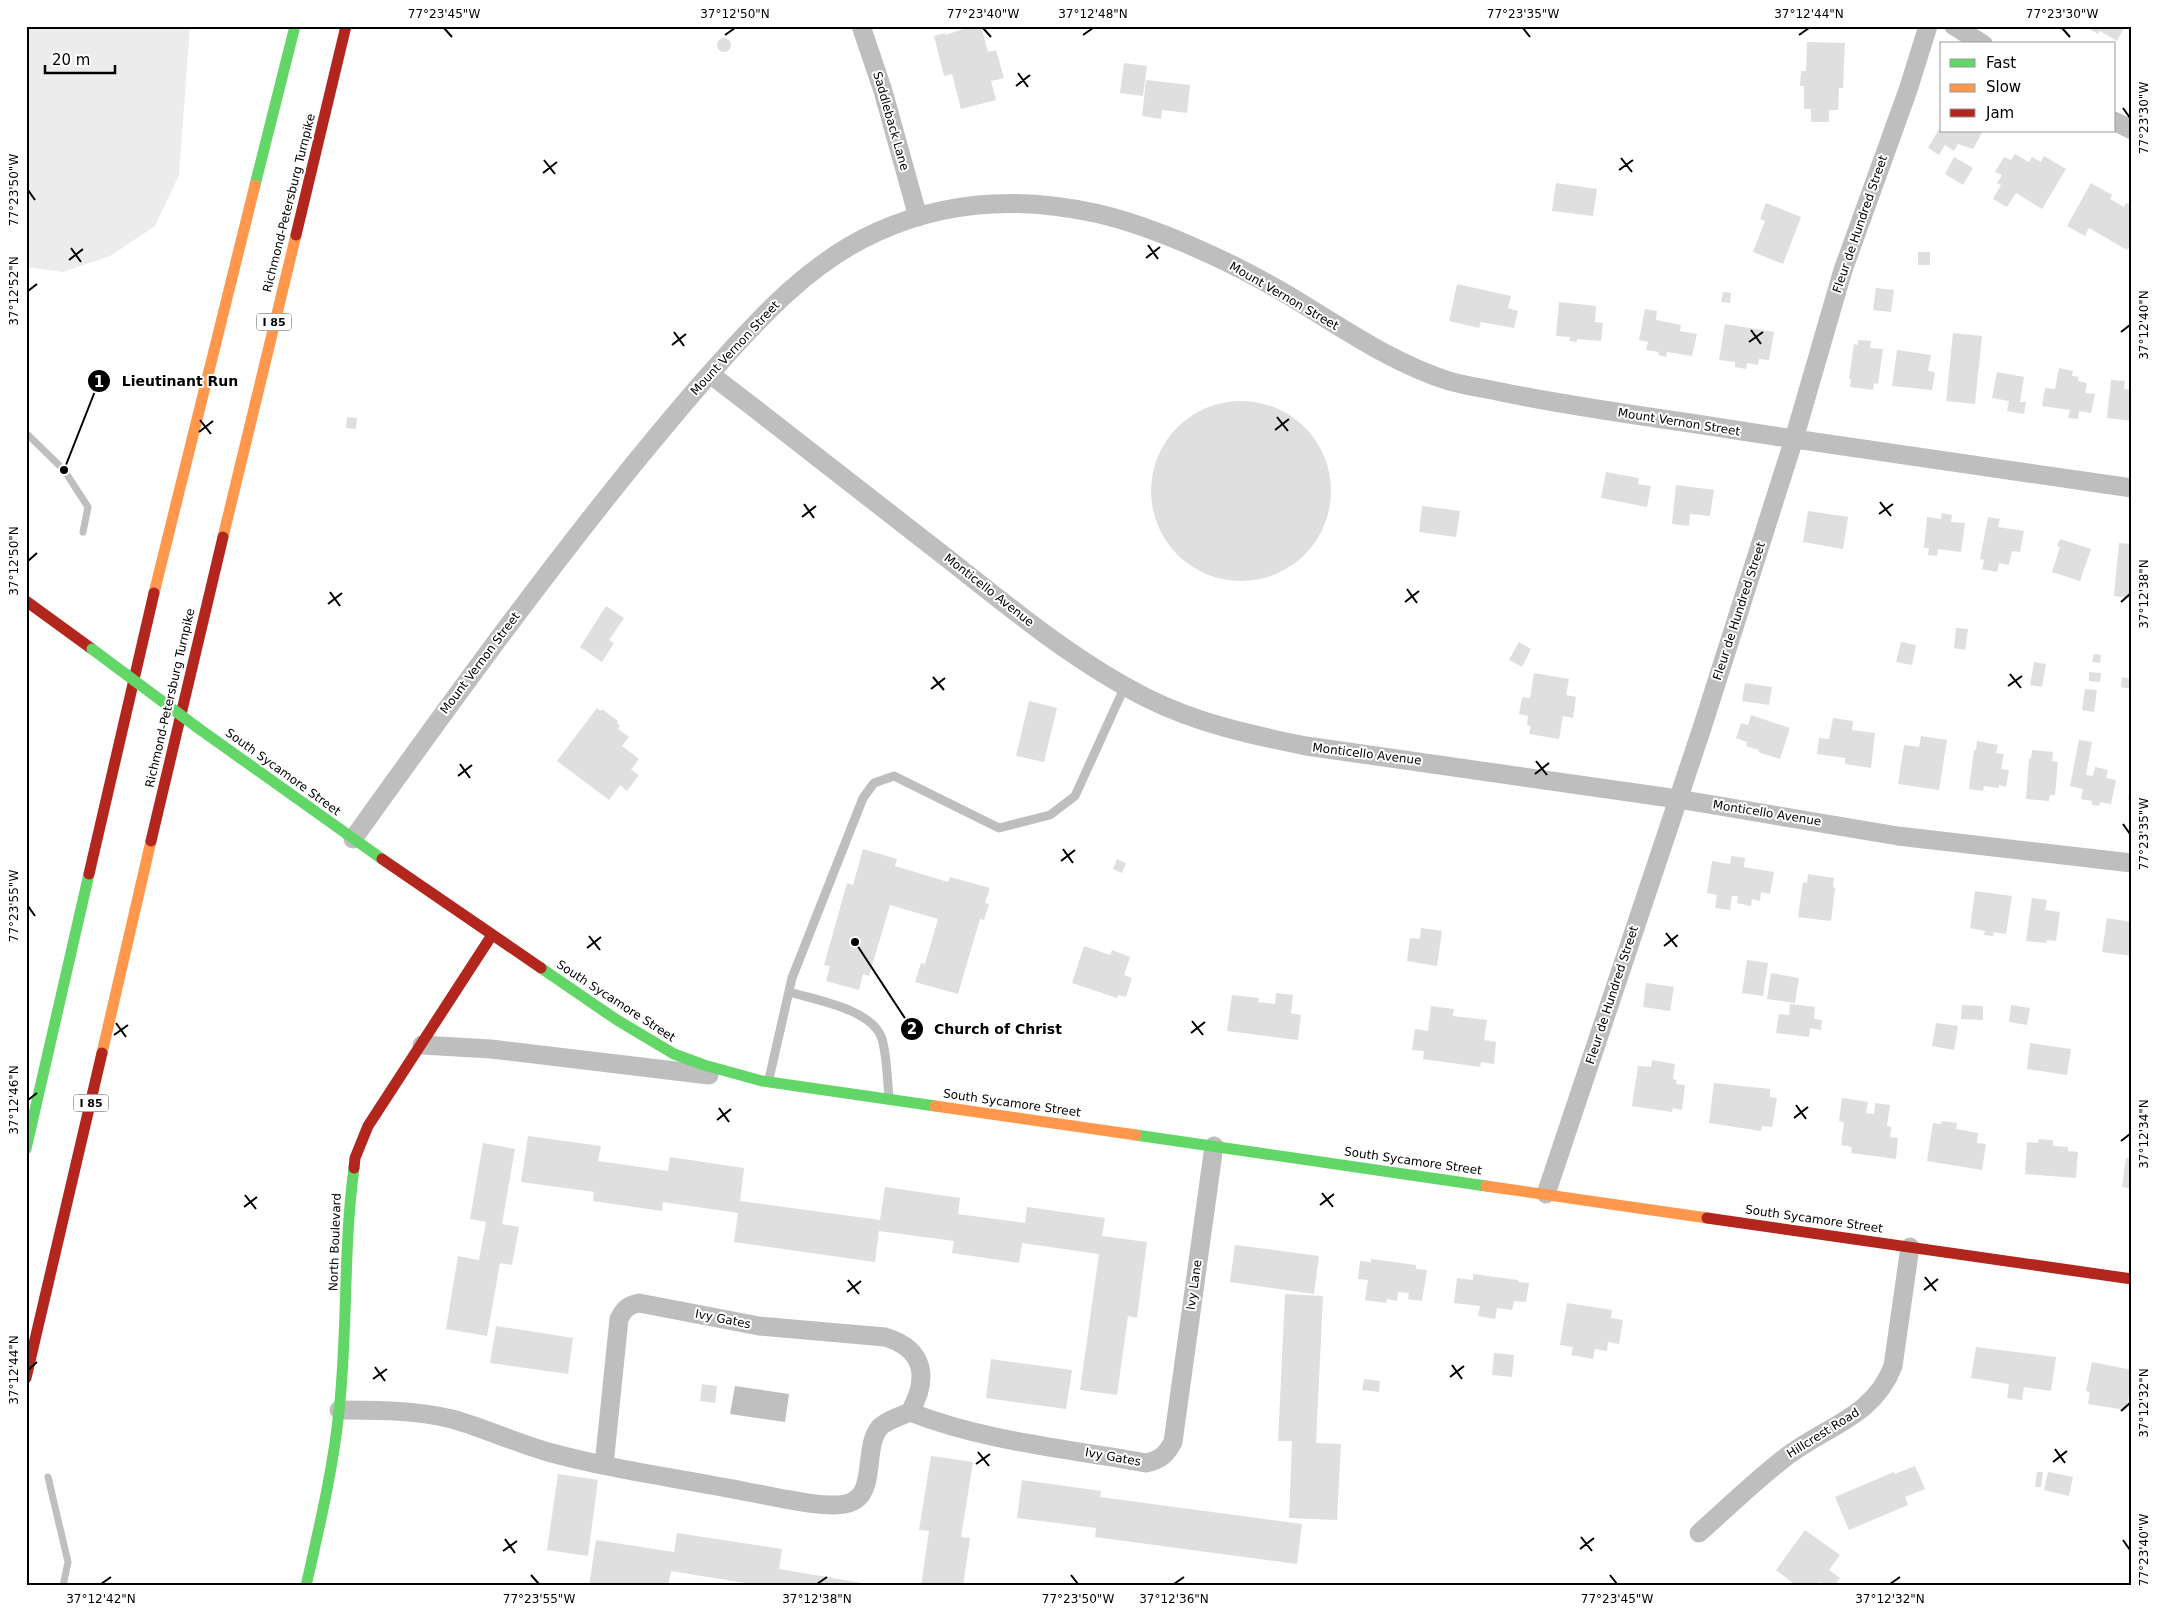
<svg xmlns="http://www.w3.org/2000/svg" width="2158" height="1612" font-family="'DejaVu Sans',sans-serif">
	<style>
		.green { fill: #ececec }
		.water { fill: #bfbfbf }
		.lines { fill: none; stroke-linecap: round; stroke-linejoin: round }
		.stream { stroke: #bfbfbf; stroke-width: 7 }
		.building { fill: #dfdfdf }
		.lane { stroke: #bebebe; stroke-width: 9 }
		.street { stroke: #bebebe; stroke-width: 19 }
		.fast { stroke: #63d668; stroke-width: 11 }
		.slow { stroke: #ff974d; stroke-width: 11 }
		.jam { stroke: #b3261e; stroke-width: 11 }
		.fast-bridge { stroke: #63d668; stroke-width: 11 }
		.ticks { fill: none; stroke: #000; stroke-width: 2 }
		.labels { text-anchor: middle; stroke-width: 4; stroke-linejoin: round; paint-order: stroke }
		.shield { fill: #fff; stroke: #4c4c4c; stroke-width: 1 }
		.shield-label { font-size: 11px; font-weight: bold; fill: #000 }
		.street-label { font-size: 12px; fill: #000; stroke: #fff }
		.leader { fill: none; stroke: #000; stroke-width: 2 }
		.callout-dot { fill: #000; stroke: #fff; stroke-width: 2 }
		.mark-label { font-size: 15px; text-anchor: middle; font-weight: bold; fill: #fff }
		.callout-label { font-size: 14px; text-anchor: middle; font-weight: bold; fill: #000; stroke: #fff; stroke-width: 4; stroke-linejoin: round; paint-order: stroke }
		.neatline { fill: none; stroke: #000; stroke-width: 2 }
		.ticks-label { font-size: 12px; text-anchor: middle; fill: #000 }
	</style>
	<rect width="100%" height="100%" fill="#fff"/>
	<path class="green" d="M26,26H190L179,175L155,226L110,256L63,272L26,267Z"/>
	<path class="water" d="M735,1386L789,1394L785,1422L730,1414Z"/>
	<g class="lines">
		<path class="stream" d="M26,433L64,470L88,507L83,532
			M48,1477L68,1562L63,1586"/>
	</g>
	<path class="building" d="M981,26L988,52L996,50L1004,78L991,81L996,100L961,109L952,74L944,76L934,36L945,33V35L973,26Z
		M2084,26H2125L2117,41L2100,31L2098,34Z
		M717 45a7 7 0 1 1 14 0a7 7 0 1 1-14 0Z
		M1807,42L1845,43L1843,88H1839L1838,110H1829V122H1811V109H1804V86H1800L1801,71H1806Z
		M1124,63L1147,66L1143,96L1120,93Z
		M1146,80L1190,85L1187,113L1162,110L1161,119L1142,116Z
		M1942,124V131H1983L1973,149L1958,144L1954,151L1945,145L1939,155L1928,148Z
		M2015,154L2029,162L2032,157L2041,162L2044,156L2066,169L2042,209L2016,193L2007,207L1993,199L2001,185L1997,183L2002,175L1995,172L2004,157L2011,160Z
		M1954,157L1973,168L1963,185L1945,174Z
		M1556,183L1597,189L1593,216L1552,211Z
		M2091,183L2112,195L2110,199L2124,207L2126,203L2132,206V241L2127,250L2089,228L2085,236L2067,226Z
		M1766,203L1801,217L1783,264L1753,252L1765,221L1760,219Z
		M1918,252H1930V265H1918Z
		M1457,284L1511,296L1508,308L1518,311L1514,328L1481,322L1479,328L1449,321Z
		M1876,288L1894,290L1891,312L1873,310Z
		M1723,292L1731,293L1730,303L1721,302Z
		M1559,302L1596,306L1595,322L1603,323L1601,341L1577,339V342L1569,341L1570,337L1556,336Z
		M1645,309L1657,311L1656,320L1681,325L1680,331L1697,334L1692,356L1667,352L1666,357L1658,355L1659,352L1646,350L1648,342L1639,340Z
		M1725,324L1774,332L1769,360L1759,359L1758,365L1747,363L1746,369L1735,367V362L1719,360Z
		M1953,333L1982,336L1975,404L1946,401Z
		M1858,340L1871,341L1870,348L1883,349L1878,384L1874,383L1873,390L1850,387L1851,379H1849L1854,344L1858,345Z
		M1897,350L1931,355L1928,371L1935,372L1932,390L1892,386Z
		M2059,368L2073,371L2072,376L2079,377L2078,381L2087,383L2085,393L2095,394L2091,413L2079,411L2078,419L2068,418L2070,410L2042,406L2045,388L2055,389Z
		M1997,372L2024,377L2020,402H2026L2024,414L2007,411L2009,401L1992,398Z
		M2111,380L2125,381L2124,389L2132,390V421L2107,418Z
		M1151 491a90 90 0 1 1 180 0a90 90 0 1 1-180 0Z
		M347,417L357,418L356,429L346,428Z
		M1606,472L1639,478L1638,484L1651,486L1647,507L1601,498Z
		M1676,485L1714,490L1710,516L1690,514L1689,526L1672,524Z
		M1422,506L1460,511L1456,537L1419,532Z
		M1808,511L1848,517L1843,549L1803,542Z
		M1942,513L1952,515L1951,522L1965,523L1961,552L1938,549L1937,556L1928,555L1929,548H1924L1927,517L1941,519Z
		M1988,517L2000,519L1998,527L2024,531L2020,552L2012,551L2009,565L1999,563L1997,572L1982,569L1984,560L1980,559Z
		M2060,539L2091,549L2080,581L2052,572L2060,547L2057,546Z
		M2119,543L2132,544V598L2114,596Z
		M606,606L624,618L609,640L614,643L602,662L580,647Z
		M1956,628L1968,629L1965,650L1954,648Z
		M1519,642L1531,649L1522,667L1509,660Z
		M1901,642L1916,645L1912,665L1896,662Z
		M2094,654L2101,655L2100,663L2092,662Z
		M2034,662L2046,664L2042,687L2030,685Z
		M2089,672L2101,673L2100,682L2089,681Z
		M1534,673L1569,679L1566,695L1576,697L1573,718L1563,716L1559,739L1529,734L1531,726L1527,725L1528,716L1519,714L1522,697L1530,698Z
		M2122,677L2132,679L2131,689L2121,687Z
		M1745,683L1772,687L1769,705L1742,701Z
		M2085,689L2097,690L2094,712L2082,710Z
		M1029,701L1057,708L1044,762L1016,756Z
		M597,708L601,711L602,709L618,721L617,723L620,726L618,729L629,737L622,746L639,759L631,770L639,775L627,791L620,785L609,800L557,761Z
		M1751,715L1790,728L1780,759L1758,752L1759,750L1746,746L1747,742L1736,738L1741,723L1748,725Z
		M1833,718L1853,721L1852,730L1875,733L1871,768L1845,764V758L1817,754L1819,738L1829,739Z
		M1921,736L1947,740L1939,790L1898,784L1904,745L1919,747Z
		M2079,740L2092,742L2086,775L2093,776L2095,767L2108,770L2106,778L2116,780L2111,804L2100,802L2099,806L2092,805V801L2081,799L2083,789L2070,786Z
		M1977,741L1998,745L1996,753L2004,754L2001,769L2009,770L2006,787L1999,785V788L1984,786L1983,791L1969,789L1974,750H1976Z
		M2032,750L2053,752L2052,761L2058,762L2055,795H2050L2049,801L2026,799L2029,758L2031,759Z
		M2131,782H2132V799H2128Z
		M863,849L897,859L895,866L948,882L950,877L990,888L985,903L989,904L984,920L980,919L958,994L915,982L921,963L925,964L938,919L890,905L869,976L863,974L859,990L826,981L830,966L824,965L847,883L853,885Z
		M1731,856L1745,858L1744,867L1774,872L1770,894L1761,892L1760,901L1752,899L1751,906L1737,903L1738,896H1732L1730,910L1715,908L1717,895L1707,893L1712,861L1730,864Z
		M1117,859L1126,863L1122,873L1113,869Z
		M1808,874L1834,878L1833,887L1835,888L1831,921L1798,917L1803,882L1807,883Z
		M1975,891L2012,896L2006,934L1994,932L1993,936L1984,935L1985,931L1970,928Z
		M2032,898L2047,900L2045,910L2060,912L2056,941L2047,940L2046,943L2026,941Z
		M2107,918L2132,922V956L2102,952Z
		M1421,928L1442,931L1437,966L1407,961L1410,938L1420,939Z
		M1084,946L1110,955L1112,950L1130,957L1124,975L1132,978L1126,997L1118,995L1117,998L1072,983Z
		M1747,960L1768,963L1763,996L1742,993Z
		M1771,973L1799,978L1795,1003L1767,999Z
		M1646,983L1674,987L1670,1011L1643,1007Z
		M1276,993L1293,995L1291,1013L1301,1015L1298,1040L1227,1031L1232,995L1259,998L1258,1002L1275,1004Z
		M1790,1004L1815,1007L1814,1019L1822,1020L1821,1030L1810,1028L1809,1037L1776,1033L1779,1014L1789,1015Z
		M1962,1005L1983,1006V1020L1961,1019Z
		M2011,1005L2030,1008L2027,1025L2009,1022Z
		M1431,1006L1454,1009L1453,1016L1487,1020L1484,1040L1496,1042L1494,1064L1481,1062L1480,1067L1423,1059L1424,1051L1412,1050L1415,1029L1428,1031Z
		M1936,1023L1958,1026L1954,1050L1932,1046Z
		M2030,1043L2071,1049L2067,1075L2027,1069Z
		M1652,1060L1675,1064L1673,1079L1677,1080L1676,1084L1685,1085L1682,1110L1673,1108L1672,1112L1632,1106L1638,1066L1651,1067Z
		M1714,1083L1770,1089V1097L1777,1098L1772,1127L1762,1126L1761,1131L1709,1123Z
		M1842,1098L1868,1102L1866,1113L1874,1114L1875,1103L1890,1105L1887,1126L1891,1127L1890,1137L1898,1138L1896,1159L1851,1153L1852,1147L1841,1145L1844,1122L1839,1121Z
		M1942,1121L1957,1123L1956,1129L1978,1133L1977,1143L1986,1144L1982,1170L1927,1161L1933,1123L1941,1124Z
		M528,1136L601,1146L598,1161L668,1171L670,1157L744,1168L740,1201L880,1220L885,1187L960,1198L958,1214L1025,1223L1027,1207L1105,1218L1102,1236L1147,1242L1137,1318L1128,1316L1117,1395L1080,1390L1099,1254L1022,1243L1019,1263L952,1253L954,1241L879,1231L875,1262L734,1242L738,1213L663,1202L662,1211L593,1201L594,1192L521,1182Z
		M2039,1139L2053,1140V1146L2068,1147V1151L2078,1152L2076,1178L2025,1174L2027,1142L2038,1143Z
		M483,1143L515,1149L502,1224L519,1227L512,1265L500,1263L487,1336L446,1329L458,1256L479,1260L486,1222L470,1219Z
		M2126,1158H2132V1189L2122,1187Z
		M1235,1245L1319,1256L1314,1294L1230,1282Z
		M1371,1259L1416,1265V1269L1427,1270L1422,1301L1408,1299L1409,1293L1398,1292L1397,1301L1387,1299L1386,1303L1365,1300L1368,1280L1358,1279L1360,1261L1371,1262Z
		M1473,1274L1518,1280V1282L1529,1283L1526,1302L1514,1301L1512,1310L1497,1308L1495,1319L1478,1316L1480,1306L1454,1303L1457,1278L1473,1280Z
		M1285,1294L1323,1296L1316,1443L1341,1444L1337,1520L1289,1518L1292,1441H1278Z
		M1567,1303L1612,1310L1611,1318L1623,1320L1619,1344L1608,1342L1607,1351L1595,1349L1593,1359L1571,1355L1573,1347L1560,1345Z
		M496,1326L573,1338L568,1374L490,1363Z
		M1976,1347L2056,1357L2051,1391L2024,1387L2022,1400L2007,1398L2009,1384L1971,1378Z
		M1494,1353L1514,1355L1512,1377L1492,1375Z
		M991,1359L1072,1370L1066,1409L986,1398Z
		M2092,1362L2132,1370V1396L2129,1395L2126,1410L2088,1404L2090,1392L2086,1391Z
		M1364,1379L1380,1381L1379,1392L1362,1390Z
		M702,1384L717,1386L715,1403L700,1401Z
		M931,1456L973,1462L961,1537L970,1538L963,1586H921L929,1531L919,1530Z
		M1915,1466L1925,1489L1905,1497L1908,1505L1849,1530L1835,1497L1894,1472L1895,1474Z
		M2037,1472H2043L2041,1487H2035Z
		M2048,1472L2073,1477L2069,1496L2044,1490Z
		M558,1474L598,1480L588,1556L547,1550Z
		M1022,1480L1101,1491L1100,1497L1302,1524L1297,1564L1095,1537L1096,1528L1017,1518Z
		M1805,1530L1840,1555L1829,1570L1840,1578L1835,1586H1825L1819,1582L1816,1586H1797L1776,1570Z
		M677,1533L782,1549L779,1569L880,1586H763L671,1571L668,1586H589L596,1540L674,1552Z"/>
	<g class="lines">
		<path class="lane" d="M789,992C815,1000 873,1009 882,1039C887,1056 887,1078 889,1096
			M769,1079L792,978L863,798L874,783L894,776L999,828L1050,815L1075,796L1125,686"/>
		<path class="street" d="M861,26L883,91L918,217
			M1954,26L1983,44
			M2114,121L2132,130
			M710,374C791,436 871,499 952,562C1014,611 1076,662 1147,698C1196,723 1252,735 1306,746L1678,799L1898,836L2132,863
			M353,839C444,712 535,586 633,465C660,432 687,399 716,367C762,315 812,261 877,232C947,200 1022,197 1095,213C1154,226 1229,261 1281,291C1336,323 1388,362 1449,381C1466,386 1484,388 1501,392C1564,405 1627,414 1690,423C1837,446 1984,467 2132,488
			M422,1045L491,1049L709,1075
			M1546,1194L1702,728L1794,439L1843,270L1908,90L1928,26
			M339,1410C377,1410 415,1410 452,1419C484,1428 516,1443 548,1452C614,1470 682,1479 748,1492C772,1496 827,1510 849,1503C878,1494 862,1448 880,1427C887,1420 901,1416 910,1412C983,1441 1068,1449 1146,1463C1160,1460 1166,1455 1173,1442L1214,1146
			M604,1465L619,1319C624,1309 628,1305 639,1303L759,1326L885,1337C925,1349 929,1378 910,1412
			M1699,1533C1726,1509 1753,1483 1782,1460C1822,1427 1873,1419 1893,1366L1910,1247"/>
		<path class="fast" d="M255,185L295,26
			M198,728L382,859
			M541,968L617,1020L674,1054L704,1065L762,1081L935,1106
			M1136,1135L1486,1186
			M26,1149L89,874
			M306,1586C319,1528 333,1470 339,1411C348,1330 343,1249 354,1168"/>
		<path class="slow" d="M223,537L296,235
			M154,593L255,185
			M102,1053L151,841
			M935,1106L1136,1135
			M1486,1186L1707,1218"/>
		<path class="jam" d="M296,235L346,26
			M26,601L92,649
			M151,841L223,537
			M382,859L541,968
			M89,874L154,593
			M354,1168L355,1158L368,1126L492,935
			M1707,1218L2132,1279
			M26,1378L102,1053"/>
		<path class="fast-bridge" d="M92,649L198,728"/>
	</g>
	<path class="ticks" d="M444,28L452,37M983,28L991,37M1523,28L1530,37M2062,28L2070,37M725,35L735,28M1083,35L1093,28M1799,35L1809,28M1018,73L1028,87M1016,86L1030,75M2123,108L2130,118M1621,158L1632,172M544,160L555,174M1619,170L1633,160M543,173L557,162M28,190L35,200M1148,245L1158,259M71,248L81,262M1146,258L1160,247M69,260L83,249M28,291L37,284M1751,330L1761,344M674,332L684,346M2121,332L2130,325M1749,342L1763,332M672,345L686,334M1277,417L1288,431M200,420L211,434M1275,430L1289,419M199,432L213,421M1880,502L1891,516M804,504L814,518M1879,514L1893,504M802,517L816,506M28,561L37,553M1407,589L1417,603M330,592L340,606M1405,602L1419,591M2121,602L2130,594M328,604L342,593M2010,674L2021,688M933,677L944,690M2008,686L2022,676M931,689L945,678M1536,761L1547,775M460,764L470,778M1535,774L1549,763M458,776L472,765M2123,824L2130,834M1063,849L1073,863M1061,861L1075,850M28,906L35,916M1666,933L1677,947M589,936L600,950M1664,946L1678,935M587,948L601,937M1192,1021L1203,1035M116,1023L126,1037M1191,1033L1205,1022M114,1035L128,1025M28,1100L37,1093M1796,1105L1806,1119M719,1108L729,1122M1794,1118L1808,1107M717,1120L731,1109M2121,1141L2130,1134M1322,1193L1333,1207M245,1195L256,1209M1320,1205L1334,1194M244,1207L257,1197M1925,1277L1936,1291M848,1280L859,1294M1924,1290L1938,1279M847,1292L861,1281M1452,1365L1462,1379M375,1367L385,1381M28,1370L37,1362M1450,1377L1464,1366M373,1379L387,1369M2121,1411L2130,1403M2055,1449L2065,1463M978,1452L989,1466M2053,1462L2067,1451M976,1464L990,1454M1581,1537L1592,1551M505,1539L515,1553M2123,1540L2130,1550M1580,1549L1594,1538M503,1551L517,1541M531,1575L539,1584M1071,1575L1078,1584M1610,1575L1617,1584M101,1584L111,1577M817,1584L827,1577M1174,1584L1184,1577M1890,1584L1900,1577"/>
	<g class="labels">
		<g class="shield">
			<rect x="256.5" y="313.5" width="35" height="17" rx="4"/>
			<rect x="73.5" y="1094.5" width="35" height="17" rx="4"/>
		</g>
		<g class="shield-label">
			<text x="274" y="326">I 85</text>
			<text x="91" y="1107">I 85</text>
		</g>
		<g class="street-label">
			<text transform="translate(891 121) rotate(74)" y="4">Saddleback Lane</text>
			<text transform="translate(289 203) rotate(-76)" y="4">Richmond-Petersburg Turnpike</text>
			<text transform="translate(1860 224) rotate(-71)" y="4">Fleur de Hundred Street</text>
			<text transform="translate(1284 296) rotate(30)" y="4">Mount Vernon Street</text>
			<text transform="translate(735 348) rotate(-47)" y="4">Mount Vernon Street</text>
			<text transform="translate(1679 422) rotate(9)" y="4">Mount Vernon Street</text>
			<text transform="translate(989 590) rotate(38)" y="4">Monticello Avenue</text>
			<text transform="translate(1739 611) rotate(-72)" y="4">Fleur de Hundred Street</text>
			<text transform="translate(480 663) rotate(-53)" y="4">Mount Vernon Street</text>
			<text transform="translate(170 698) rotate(-77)" y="4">Richmond-Petersburg Turnpike</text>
			<text transform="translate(1367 754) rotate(7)" y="4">Monticello Avenue</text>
			<text transform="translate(283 772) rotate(36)" y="4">South Sycamore Street</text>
			<text transform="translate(1767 813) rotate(9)" y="4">Monticello Avenue</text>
			<text transform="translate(1612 995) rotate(-72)" y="4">Fleur de Hundred Street</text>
			<text transform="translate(616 1001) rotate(33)" y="4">South Sycamore Street</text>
			<text transform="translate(1012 1103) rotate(8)" y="4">South Sycamore Street</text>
			<text transform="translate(1413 1161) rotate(8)" y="4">South Sycamore Street</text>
			<text transform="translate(1814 1219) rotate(8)" y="4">South Sycamore Street</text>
			<text transform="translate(335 1242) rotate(-88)" y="4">North Boulevard</text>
			<text transform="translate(1194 1285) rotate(-82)" y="4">Ivy Lane</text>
			<text transform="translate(723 1319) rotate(11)" y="4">Ivy Gates</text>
			<text transform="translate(1823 1433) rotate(-32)" y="4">Hillcrest Road</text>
			<text transform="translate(1113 1457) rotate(10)" y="4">Ivy Gates</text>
		</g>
	</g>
	<path class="leader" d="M64 470L99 381M855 942L912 1029"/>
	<g class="callout-dot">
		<circle cx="64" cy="470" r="5"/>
		<circle cx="855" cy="942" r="5"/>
		<circle cx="99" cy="381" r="12"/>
		<circle cx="912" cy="1029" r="12"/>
	</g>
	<g class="mark-label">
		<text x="99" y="387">1</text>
		<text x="912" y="1034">2</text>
	</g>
	<g class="callout-label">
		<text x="180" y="386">Lieutinant Run</text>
		<text x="998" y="1034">Church of Christ</text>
	</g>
	<rect width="2158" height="1612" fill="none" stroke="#ffffff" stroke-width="55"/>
	<rect x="1940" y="42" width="175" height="90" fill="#ffffff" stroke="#999999"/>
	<rect x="1950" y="59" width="25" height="8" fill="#63d668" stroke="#999999"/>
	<text x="1986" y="68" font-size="15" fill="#000000">Fast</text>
	<rect x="1950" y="84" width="25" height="8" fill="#ff974d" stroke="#999999"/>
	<text x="1986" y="92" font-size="15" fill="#000000">Slow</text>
	<rect x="1950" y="109" width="25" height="8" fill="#b3261e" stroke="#999999"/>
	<text x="1986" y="118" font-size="15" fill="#000000">Jam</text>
	<path d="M45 65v8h70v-8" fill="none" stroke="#000000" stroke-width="2.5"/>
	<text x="52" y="65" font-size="15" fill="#000000" stroke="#ffffff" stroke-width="4" paint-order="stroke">20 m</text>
	<rect x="28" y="28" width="2102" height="1556" class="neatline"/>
	<g class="ticks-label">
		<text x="444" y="18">77°23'45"W</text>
		<text x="735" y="18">37°12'50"N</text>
		<text x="983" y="18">77°23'40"W</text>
		<text x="1093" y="18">37°12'48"N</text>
		<text x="1523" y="18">77°23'35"W</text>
		<text x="1809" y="18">37°12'44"N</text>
		<text x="2062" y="18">77°23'30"W</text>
		<text transform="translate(2144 118) rotate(-90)" y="4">77°23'30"W</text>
		<text transform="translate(14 190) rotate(-90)" y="4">77°23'50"W</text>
		<text transform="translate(14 291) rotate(-90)" y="4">37°12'52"N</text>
		<text transform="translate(2144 325) rotate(-90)" y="4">37°12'40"N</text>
		<text transform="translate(14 561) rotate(-90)" y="4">37°12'50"N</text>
		<text transform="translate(2144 594) rotate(-90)" y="4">37°12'38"N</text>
		<text transform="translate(2144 834) rotate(-90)" y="4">77°23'35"W</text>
		<text transform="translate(14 906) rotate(-90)" y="4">77°23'55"W</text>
		<text transform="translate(14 1100) rotate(-90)" y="4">37°12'46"N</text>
		<text transform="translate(2144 1134) rotate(-90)" y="4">37°12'34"N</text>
		<text transform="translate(14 1370) rotate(-90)" y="4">37°12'44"N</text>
		<text transform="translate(2144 1403) rotate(-90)" y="4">37°12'32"N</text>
		<text transform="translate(2144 1550) rotate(-90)" y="4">77°23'40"W</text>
		<text x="101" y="1603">37°12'42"N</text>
		<text x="539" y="1603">77°23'55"W</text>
		<text x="817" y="1603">37°12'38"N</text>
		<text x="1078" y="1603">77°23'50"W</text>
		<text x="1174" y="1603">37°12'36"N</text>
		<text x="1617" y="1603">77°23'45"W</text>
		<text x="1890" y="1603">37°12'32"N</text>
	</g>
</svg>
